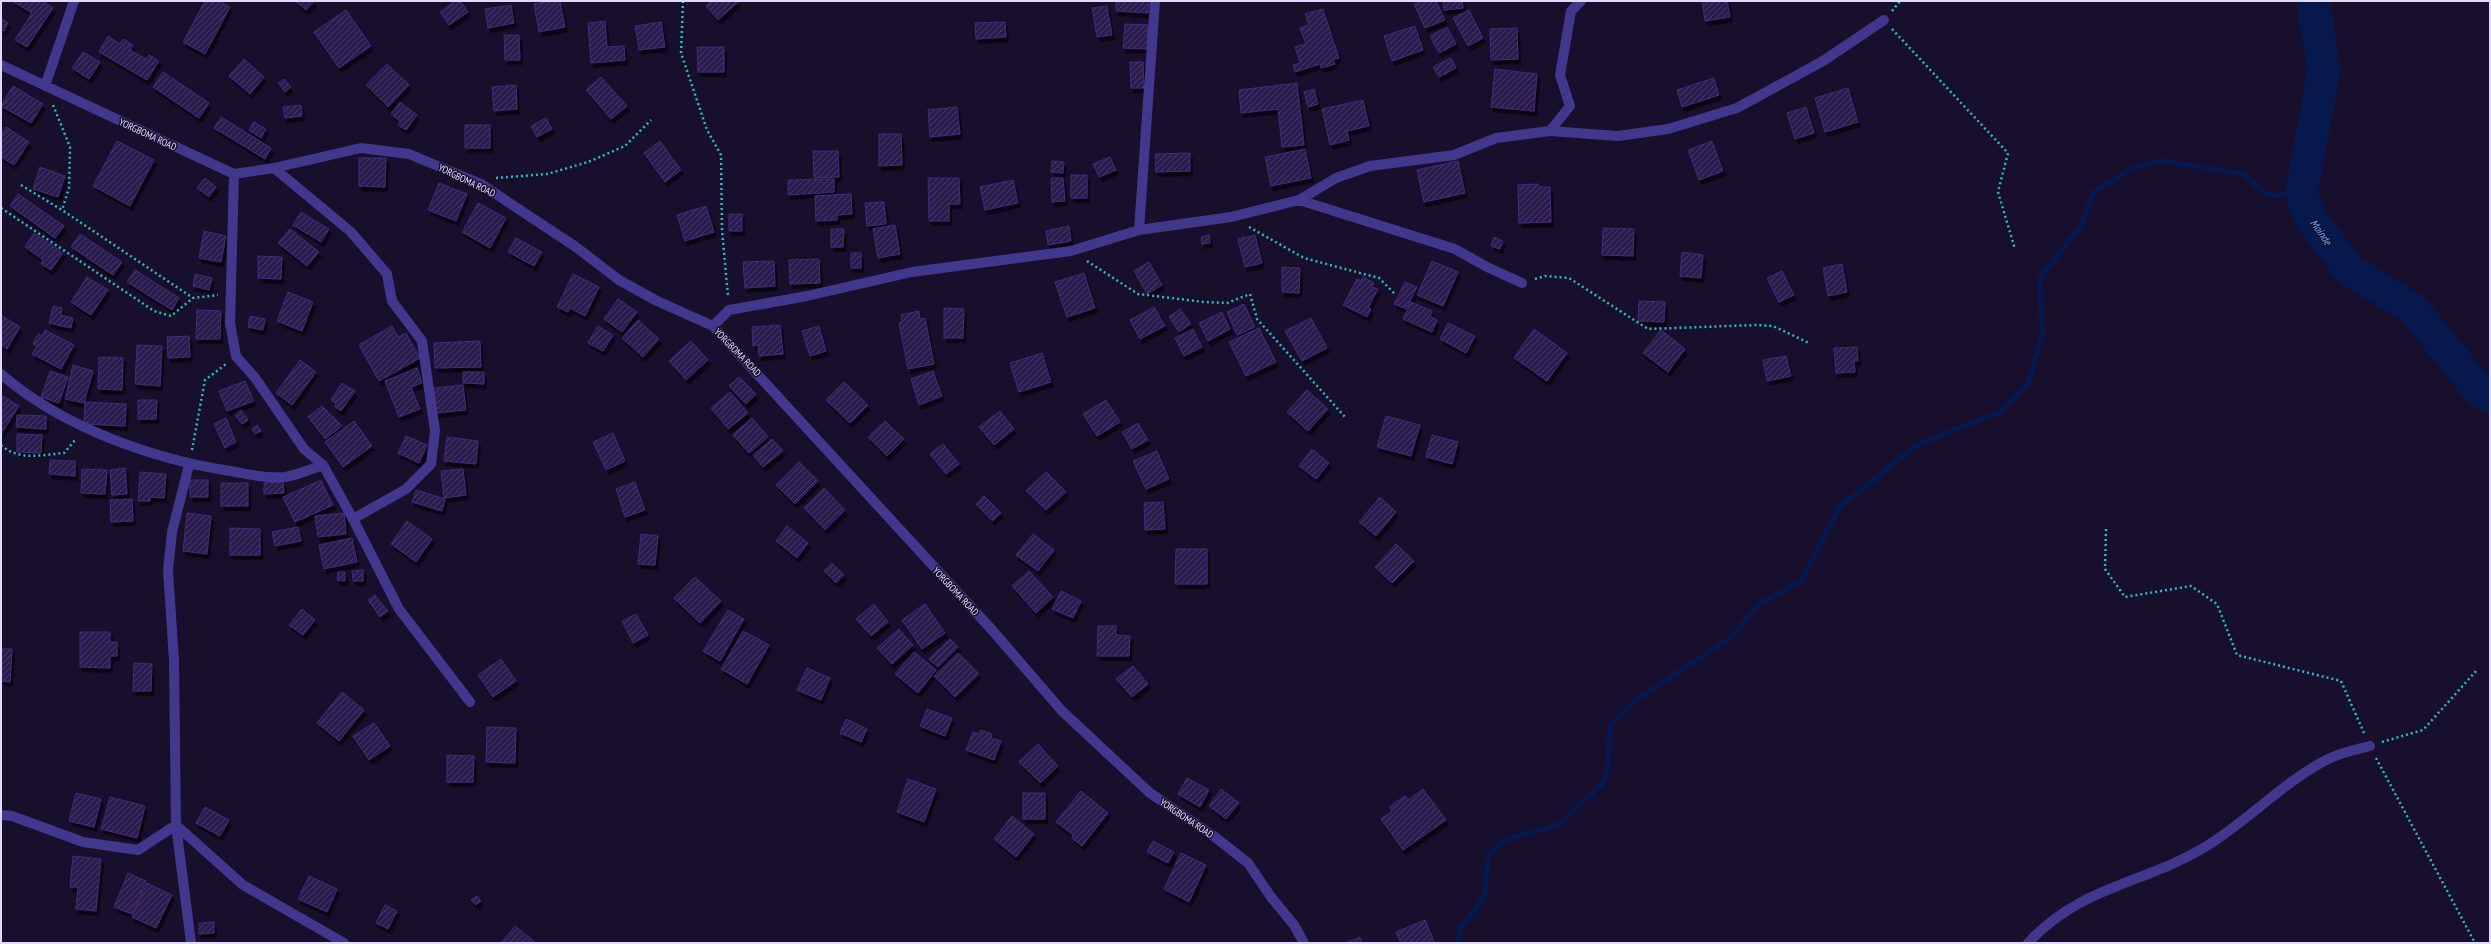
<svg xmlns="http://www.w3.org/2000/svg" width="2491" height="944" font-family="'PT Sans Narrow',sans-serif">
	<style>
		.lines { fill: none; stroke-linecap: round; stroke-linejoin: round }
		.stream { stroke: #07194c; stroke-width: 5.5 }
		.river { stroke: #07194c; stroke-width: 33 }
		.building { fill: url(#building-hatch); stroke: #432a7b; filter: url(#shadow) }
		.path { stroke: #28bdc4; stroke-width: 2.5; stroke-dasharray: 2 3; stroke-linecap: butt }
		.minor { stroke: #43378d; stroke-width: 10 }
		.labels { text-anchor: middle; stroke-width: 3; stroke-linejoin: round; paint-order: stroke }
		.street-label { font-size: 10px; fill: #e1d9ff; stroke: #170f2b }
		.water-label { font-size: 11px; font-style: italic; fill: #67a8ff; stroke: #170f2b }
	</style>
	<defs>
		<pattern id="building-hatch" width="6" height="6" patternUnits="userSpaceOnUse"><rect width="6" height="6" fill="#2a1a4d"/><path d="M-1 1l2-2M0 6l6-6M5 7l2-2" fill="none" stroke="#493b68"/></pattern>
		<filter id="shadow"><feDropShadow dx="2.5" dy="4.5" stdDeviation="0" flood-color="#0009"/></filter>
	</defs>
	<rect width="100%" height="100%" fill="#170f2b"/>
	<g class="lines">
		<path class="stream" d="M1457,943L1460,929L1485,896L1488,856L1502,841L1558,825L1604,782L1608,764L1610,725L1633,702L1729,639L1760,604L1801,581L1839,508L1916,445L2002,411L2028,384L2042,335L2040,278L2081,225L2094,192L2136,166L2163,161L2243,174L2267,195H2301"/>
		<path class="river" d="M2313,1L2324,70L2301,195L2312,221L2349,269L2414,310L2478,389L2490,397"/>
	</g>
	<path class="building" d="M12,1H42L53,8L27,47L15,40L32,13Z
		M205,1H219L230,7L205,54L183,42Z
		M295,1H314L306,10Z
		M455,1H460L468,12L449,25L440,12Z
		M552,1H560L565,27L539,32L534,4Z
		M711,1H739L718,20L706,6Z
		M1116,1H1149L1148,13L1116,11Z
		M1422,1H1436L1445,20L1425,28L1414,4Z
		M1443,1H1462L1463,8L1444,10Z
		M1702,1H1727L1730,17L1705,21Z
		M511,5L514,23L488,28L485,9Z
		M1107,6L1112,35L1097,37L1092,8Z
		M1323,9L1339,58L1333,60L1335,64L1321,68L1320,64L1295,72L1293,65L1300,63L1295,47L1306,44L1300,28L1309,25L1305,14Z
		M346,10L371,46L339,68L314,32Z
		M1469,10L1483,38L1468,46L1453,18Z
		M2,19L8,23L4,31L1,30Z
		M605,21L607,47L624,46L625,60L591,63L588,23Z
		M661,22L665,47L639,50L635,26Z
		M1005,22L1006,37L976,39L975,23Z
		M1125,24L1148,25L1147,49L1123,48Z
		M1415,26L1423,50L1392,61L1384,36Z
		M1447,27L1456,44L1439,53L1430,36Z
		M1517,28L1518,59L1491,60L1490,29Z
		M504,35H519L520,60H505Z
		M108,36L120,44L123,39L133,45L130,50L146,59L149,55L159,61L147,80L99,52Z
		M697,47H724V72H698Z
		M83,52L100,62L89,79L72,68Z
		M1451,58L1456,68L1439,77L1433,67Z
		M244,59L264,77L250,94L229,76Z
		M1130,62H1143L1144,88H1131Z
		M387,64L409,85L388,107L366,85Z
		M1495,69L1537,74L1534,111L1491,107Z
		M163,72L209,103L199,118L153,87Z
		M601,77L627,106L611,119L586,90Z
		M1714,78L1719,95L1682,107L1677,90Z
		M284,79L291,87L285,92L278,83Z
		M1297,83L1304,145L1282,147L1278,109L1241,113L1239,90Z
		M516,85L517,109L494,111L492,87Z
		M13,86L43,104L31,123L1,106Z
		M1848,88L1858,122L1825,132L1815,98Z
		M1314,89L1318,104L1308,107L1304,92Z
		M1363,100L1369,126L1347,131L1349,140L1330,145L1322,109Z
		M400,102L417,115L406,130L398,125L400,121L391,114Z
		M301,105L302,116L285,118L283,107Z
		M957,107L960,134L930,137L928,110Z
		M1806,107L1814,133L1795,139L1787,113Z
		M221,117L271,148L265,159L214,128Z
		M546,118L552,129L537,137L531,126Z
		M254,122L266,129L261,138L249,130Z
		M465,125H490V148H465Z
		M6,127L29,142L14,165L1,157V135Z
		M879,134H901L902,165L879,166Z
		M117,141L154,160L130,206L93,186Z
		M660,141L681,170L665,182L644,153Z
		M1712,141L1723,171L1699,180L1688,150Z
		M1305,149L1311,178L1271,186L1265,157Z
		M813,151H838L839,177L814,178Z
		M1190,153V171L1156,172L1155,154Z
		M1110,157L1116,170L1099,177L1093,164Z
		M359,158H386L385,187L359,186Z
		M1052,161L1064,162L1063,173L1051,172Z
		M1458,161L1465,193L1424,202L1417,170Z
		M40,167L65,176L58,197L33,189Z
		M1071,175H1087V198H1071Z
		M205,178L216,187L209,197L197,188Z
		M928,178H959L960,204H949V221H929Z
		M1051,178H1063L1065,201L1052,202Z
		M834,179V192L788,195V180Z
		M1013,180L1018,203L985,210L980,187Z
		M439,183L467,194L456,221L428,210Z
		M1538,184V187H1550L1551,222L1519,223L1518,185Z
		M18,194L64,226L55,238L10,206Z
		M851,194L852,214L837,215V220L816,221L815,196Z
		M884,202L886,224L867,226L865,203Z
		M478,203L506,218L490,248L462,232Z
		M706,206L714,232L685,241L677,215Z
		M301,212L329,229L321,242L293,225Z
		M729,214H742V231H729Z
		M895,225L900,254L878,258L873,229Z
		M1069,226L1071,241L1048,245L1046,231Z
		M1603,228L1634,229L1633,256L1602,255Z
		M290,229L319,252L307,266L278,243Z
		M831,229H844L843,247H831Z
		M204,231L226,236L221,262L199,258Z
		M34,233L63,253L51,270L41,264L43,260L25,247Z
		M80,234L122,262L113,275L71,247Z
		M1209,235L1210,243L1202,244L1201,237Z
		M1255,235L1262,263L1245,267L1238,239Z
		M1494,237L1503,241L1500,249L1491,246Z
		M516,238L542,252L534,266L508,252Z
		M1682,252L1703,255L1701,278L1680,276Z
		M851,253H861V268H851Z
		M258,256L282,257L281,279L258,278Z
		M819,259L820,283L790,284L789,260Z
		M774,261L775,286L745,288L743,262Z
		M1432,261L1458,272L1443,306L1417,295Z
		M1149,262L1162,285L1147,294L1134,271Z
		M1842,264L1847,292L1828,296L1823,268Z
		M1282,267L1300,268L1299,293L1282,292Z
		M135,270L179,298L172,310L127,282Z
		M1782,271L1794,295L1779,302L1767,278Z
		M1084,273L1095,308L1067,317L1055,282Z
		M195,274L212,278L209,290L193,286Z
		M573,274L599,287L585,316L570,308L568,312L557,307Z
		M87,277L108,290L91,315L71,302Z
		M1363,277L1374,283L1372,287L1378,289L1368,308L1371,309L1367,317L1343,305L1357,279L1361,281Z
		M1405,282L1417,287L1406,309L1394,304Z
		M288,292L313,302L302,331L277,321Z
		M618,299L637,312L622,332L604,319Z
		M1639,301L1665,302L1664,322L1638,321Z
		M1411,302L1432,311L1430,316L1437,320L1432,332L1403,319Z
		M1244,304L1255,327L1237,335L1227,312Z
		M53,306L62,308L61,315L73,318L71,328L49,323Z
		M1154,307L1165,326L1140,339L1130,320Z
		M944,308L964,309L963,338H944Z
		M1180,309L1191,324L1179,332L1169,317Z
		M197,310L221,311L220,339H196Z
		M919,311L920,319L925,318L934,364L908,369L899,323L902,322L901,315Z
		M1222,312L1230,329L1208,341L1199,323Z
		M1,315L20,327L7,349L1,345Z
		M250,316L265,319L263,330L248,327Z
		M1311,318L1327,348L1302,361L1285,331Z
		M638,320L659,339L643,357L622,338Z
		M1448,323L1475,336L1466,353L1440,339Z
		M780,325L783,354L759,356L758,345L753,346L752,327Z
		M392,326L398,337L406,333L420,358L379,381L359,345Z
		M598,326L613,335L603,351L588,343Z
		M819,326L826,351L810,356L802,331Z
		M1259,328L1276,362L1246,376L1229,342Z
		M1193,329L1202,347L1184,356L1175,338Z
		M1534,329L1567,353L1547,381L1514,358Z
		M45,330L74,345L61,369L32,354L37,346L33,344L38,334L42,336Z
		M1661,330L1685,349L1668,372L1643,353Z
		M189,336L190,357L168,358L167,337Z
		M480,341L481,367L435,368L434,343Z
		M691,341L708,360L686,380L669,361Z
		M137,345L162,346L160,386L135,384Z
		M1857,347L1858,361H1854L1855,372L1836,373L1834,348Z
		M1042,353L1051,382L1019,392L1010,363Z
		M1786,356L1791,376L1767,381L1763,360Z
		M99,357L123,358L122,390L98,389Z
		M300,360L316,372L292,405L276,393Z
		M73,365L93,371L84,403L65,399Z
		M417,368L422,383L411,387L420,409L399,417L385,381Z
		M50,371L68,377L59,403L41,397Z
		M933,371L942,396L919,405L911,379Z
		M463,372H484V384L463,383Z
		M739,377L756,394L746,404L729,386Z
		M245,381L254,401L227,411L219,391Z
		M844,382L868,405L850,423L826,400Z
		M342,383L355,391L341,411L334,406L336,404L331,400Z
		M463,385L466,410L436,413L434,388Z
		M1307,390L1328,409L1308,431L1287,412Z
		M730,392L748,413L728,429L711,408Z
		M1,395L19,406L1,434Z
		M138,400H157L156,419H138Z
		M1106,400L1120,422L1097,436L1083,414Z
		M85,402L126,404L125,426L84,424Z
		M322,406L342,426L325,439L308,417Z
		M241,410L248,420L242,424L235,415Z
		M1000,411L1014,429L994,445L979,427Z
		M17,415L46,416V429L16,427Z
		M1386,416L1420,425L1411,456L1377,447Z
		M226,418L236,442L225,448L214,424Z
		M752,418L768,437L749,453L733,435Z
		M354,421L372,446L343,467L325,442Z
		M885,421L904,439L887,456L868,437Z
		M1138,423L1148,440L1132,449L1122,432Z
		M257,425L261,431L255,434L252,429Z
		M613,433L625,461L606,470L593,442Z
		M17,434L42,435L41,453L17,452Z
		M1432,435L1458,442L1452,464L1426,457Z
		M406,436L427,445L419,463L398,453Z
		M447,437L478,441L476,464L444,461Z
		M772,439L783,451L763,467L753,455Z
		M943,444L959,464L946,474L930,454Z
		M1312,449L1329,463L1316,479L1299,466Z
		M1157,451L1169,479L1146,489L1133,461Z
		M50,460L75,461V476L49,474Z
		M799,462L818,481L795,504L776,485Z
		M125,468L127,494L112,495L110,470Z
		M82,469L107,470L105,494L81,493Z
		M463,469L466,495L444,498L441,471Z
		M140,472L166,474L164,498L150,497V501H138Z
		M1046,472L1066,492L1046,510L1026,491Z
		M190,480H208V497H190Z
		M321,480L333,505L295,522L283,497Z
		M283,482L284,493L264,494V483Z
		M635,482L645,510L625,517L616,489Z
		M221,483H248V506H221Z
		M824,488L845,510L825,530L804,508Z
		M416,490L445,499L442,511L412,502Z
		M984,496L1001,513L992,521L976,504Z
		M1380,497L1396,512L1376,536L1359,522Z
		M132,499L133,521L111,522L110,500Z
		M1163,502L1165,529L1145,530L1144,503Z
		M187,513L211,516L207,554L183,551Z
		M344,513L346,534L318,537L315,516Z
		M407,521L432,539L416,562L391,544Z
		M787,526L808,543L797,558L776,541Z
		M298,527L301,541L275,546L272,532Z
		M230,528L260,529V555H230Z
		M641,534L658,536L655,565L638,564Z
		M1033,534L1054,550L1038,571L1016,555Z
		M352,538L357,562L324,569L319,545Z
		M1396,544L1414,561L1392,583L1375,567Z
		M1176,549H1207V584H1175Z
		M832,563L844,575L836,583L824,571Z
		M363,570V581H353L352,571Z
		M1029,571L1053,597L1036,613L1012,586Z
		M338,572H345V581L337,580Z
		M695,577L721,601L700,623L674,598Z
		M1061,591L1081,601L1073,618L1052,609Z
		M375,595L388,611L380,617L368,600Z
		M874,604L888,622L871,636L856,619Z
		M925,604L945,633L922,649L902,620Z
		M302,609L315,620L303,635L289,625Z
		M728,610L744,619L720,661L703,651Z
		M636,614L648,635L633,643L622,621Z
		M1098,626H1116V635L1130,636L1129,656H1097Z
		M899,629L913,645L892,664L877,648Z
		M743,631L769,645L747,684L721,669Z
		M80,632H110V642H117V656H110V668L80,667Z
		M950,639L958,647L938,667L929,659Z
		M1,649H12L10,682L1,681Z
		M914,652L936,670L918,693L895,674Z
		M958,653L979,674L955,697L934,676Z
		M501,659L516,681L493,697L478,675Z
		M134,663L152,664L151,691H133Z
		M1133,666L1148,684L1132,697L1116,679Z
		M807,668L830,678L821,700L797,690Z
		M342,692L364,710L339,741L317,723Z
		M927,709L952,718L945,736L920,726Z
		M846,719L867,729L861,742L840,733Z
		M374,723L390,746L369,760L353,736Z
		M487,727L516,728L515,763L486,762Z
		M980,730L992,734L991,738L1001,741L994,760L966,750L973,732L979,734Z
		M1038,744L1058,766L1040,783L1019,762Z
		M447,755L474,756L473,782H447Z
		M1187,778L1209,790L1200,807L1178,794Z
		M908,779L936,789L924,822L897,812Z
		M1221,789L1239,803L1226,819L1209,806Z
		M1423,789L1446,820L1403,850L1381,819L1392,811L1389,807L1405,796L1408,800Z
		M1081,791L1108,813L1082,846L1072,838L1073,835L1056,822Z
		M76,793L101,799L94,827L69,821Z
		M1023,793H1045V819H1023Z
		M110,797L145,806L137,838L101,829Z
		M205,807L229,820L220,836L196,823Z
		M1012,816L1034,834L1016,857L994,839Z
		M1153,841L1174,852L1168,863L1147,852Z
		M1181,853L1206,865L1189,902L1164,889Z
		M73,856L101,859L96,911L76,909L78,887H70Z
		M128,873L146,881L132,914L114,907Z
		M309,876L337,889L327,912L298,899Z
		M147,883L172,895L156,928L132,917Z
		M477,896L481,901L476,905L471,900Z
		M385,905L397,911L388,929L376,923Z
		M1425,920L1435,943H1401L1396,932Z
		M214,922V933L199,934V923Z
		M515,926L535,942V943H501Z
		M1360,937L1362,943H1346Z"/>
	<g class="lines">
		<path class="path" d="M683,1L681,53L707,130L721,155L722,230L728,296
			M1892,11L1900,1
			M1892,29L2008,153L1998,192L2015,249
			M53,105L70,147L69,188L62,210
			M496,178L547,174L588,162L625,146L651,120
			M21,185L62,210L193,298
			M1,208L154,311L171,316L193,298L218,295
			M1249,227L1304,258L1379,278L1394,293
			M1087,261L1138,294L1204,302L1227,303L1250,294L1257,319L1345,417
			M1535,279L1545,276L1569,278L1648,329L1755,325L1773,326L1809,343
			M1,445C18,461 42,455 64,453L76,439
			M192,450L205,380L226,364
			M2106,529L2105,569L2125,597L2191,586L2217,604L2237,655L2341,681L2364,733
			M2382,742L2423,730L2477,670
			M2376,758L2475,943"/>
		<path class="minor" d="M1,65L234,174L274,168L361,148L409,154L481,184L576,247L619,280L657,301L713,326L993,631L1062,711L1150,793L1215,837L1248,863L1271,897L1294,925L1304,943
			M45,86L74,1
			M1550,131L1570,106L1560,75L1571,11L1581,1
			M274,168L351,232L387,274L392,301L422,341L435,431L431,464L406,489L353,519
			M234,174L230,323L236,356L256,379L304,449L323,465L353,519L399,609L470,702
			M1299,200L1455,249L1487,267L1522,283
			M1139,230L1155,1
			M713,326L729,310L807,296L912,272L1071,251L1139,230L1231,217L1299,200L1336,178L1370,166L1454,155L1496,138L1550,131L1618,136L1668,129L1737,108L1823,61L1884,20
			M1,374C62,427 152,459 230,471C248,474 267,479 285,477C297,475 311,469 323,465
			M189,465L172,532L168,570L174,661L176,825L191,943
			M1,815L12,816L83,842L138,850L176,825L243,885L344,943
			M2028,943C2080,886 2144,884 2205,847C2248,821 2282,783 2326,760C2340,753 2355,750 2370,746"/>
	</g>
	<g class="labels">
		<g class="street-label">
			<text transform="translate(148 134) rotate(25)" y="4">YORGBOMA ROAD</text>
			<text transform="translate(467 180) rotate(26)" y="4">YORGBOMA ROAD</text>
			<text transform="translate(738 352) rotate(46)" y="4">YORGBOMA ROAD</text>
			<text transform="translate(956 591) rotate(47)" y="4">YORGBOMA ROAD</text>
			<text transform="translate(1187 818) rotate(34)" y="4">YORGBOMA ROAD</text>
		</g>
		<g class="water-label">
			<text transform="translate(2321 232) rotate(55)" y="4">Moinde</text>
		</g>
	</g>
	<rect width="2491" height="944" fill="none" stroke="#e1d9ff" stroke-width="4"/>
</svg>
